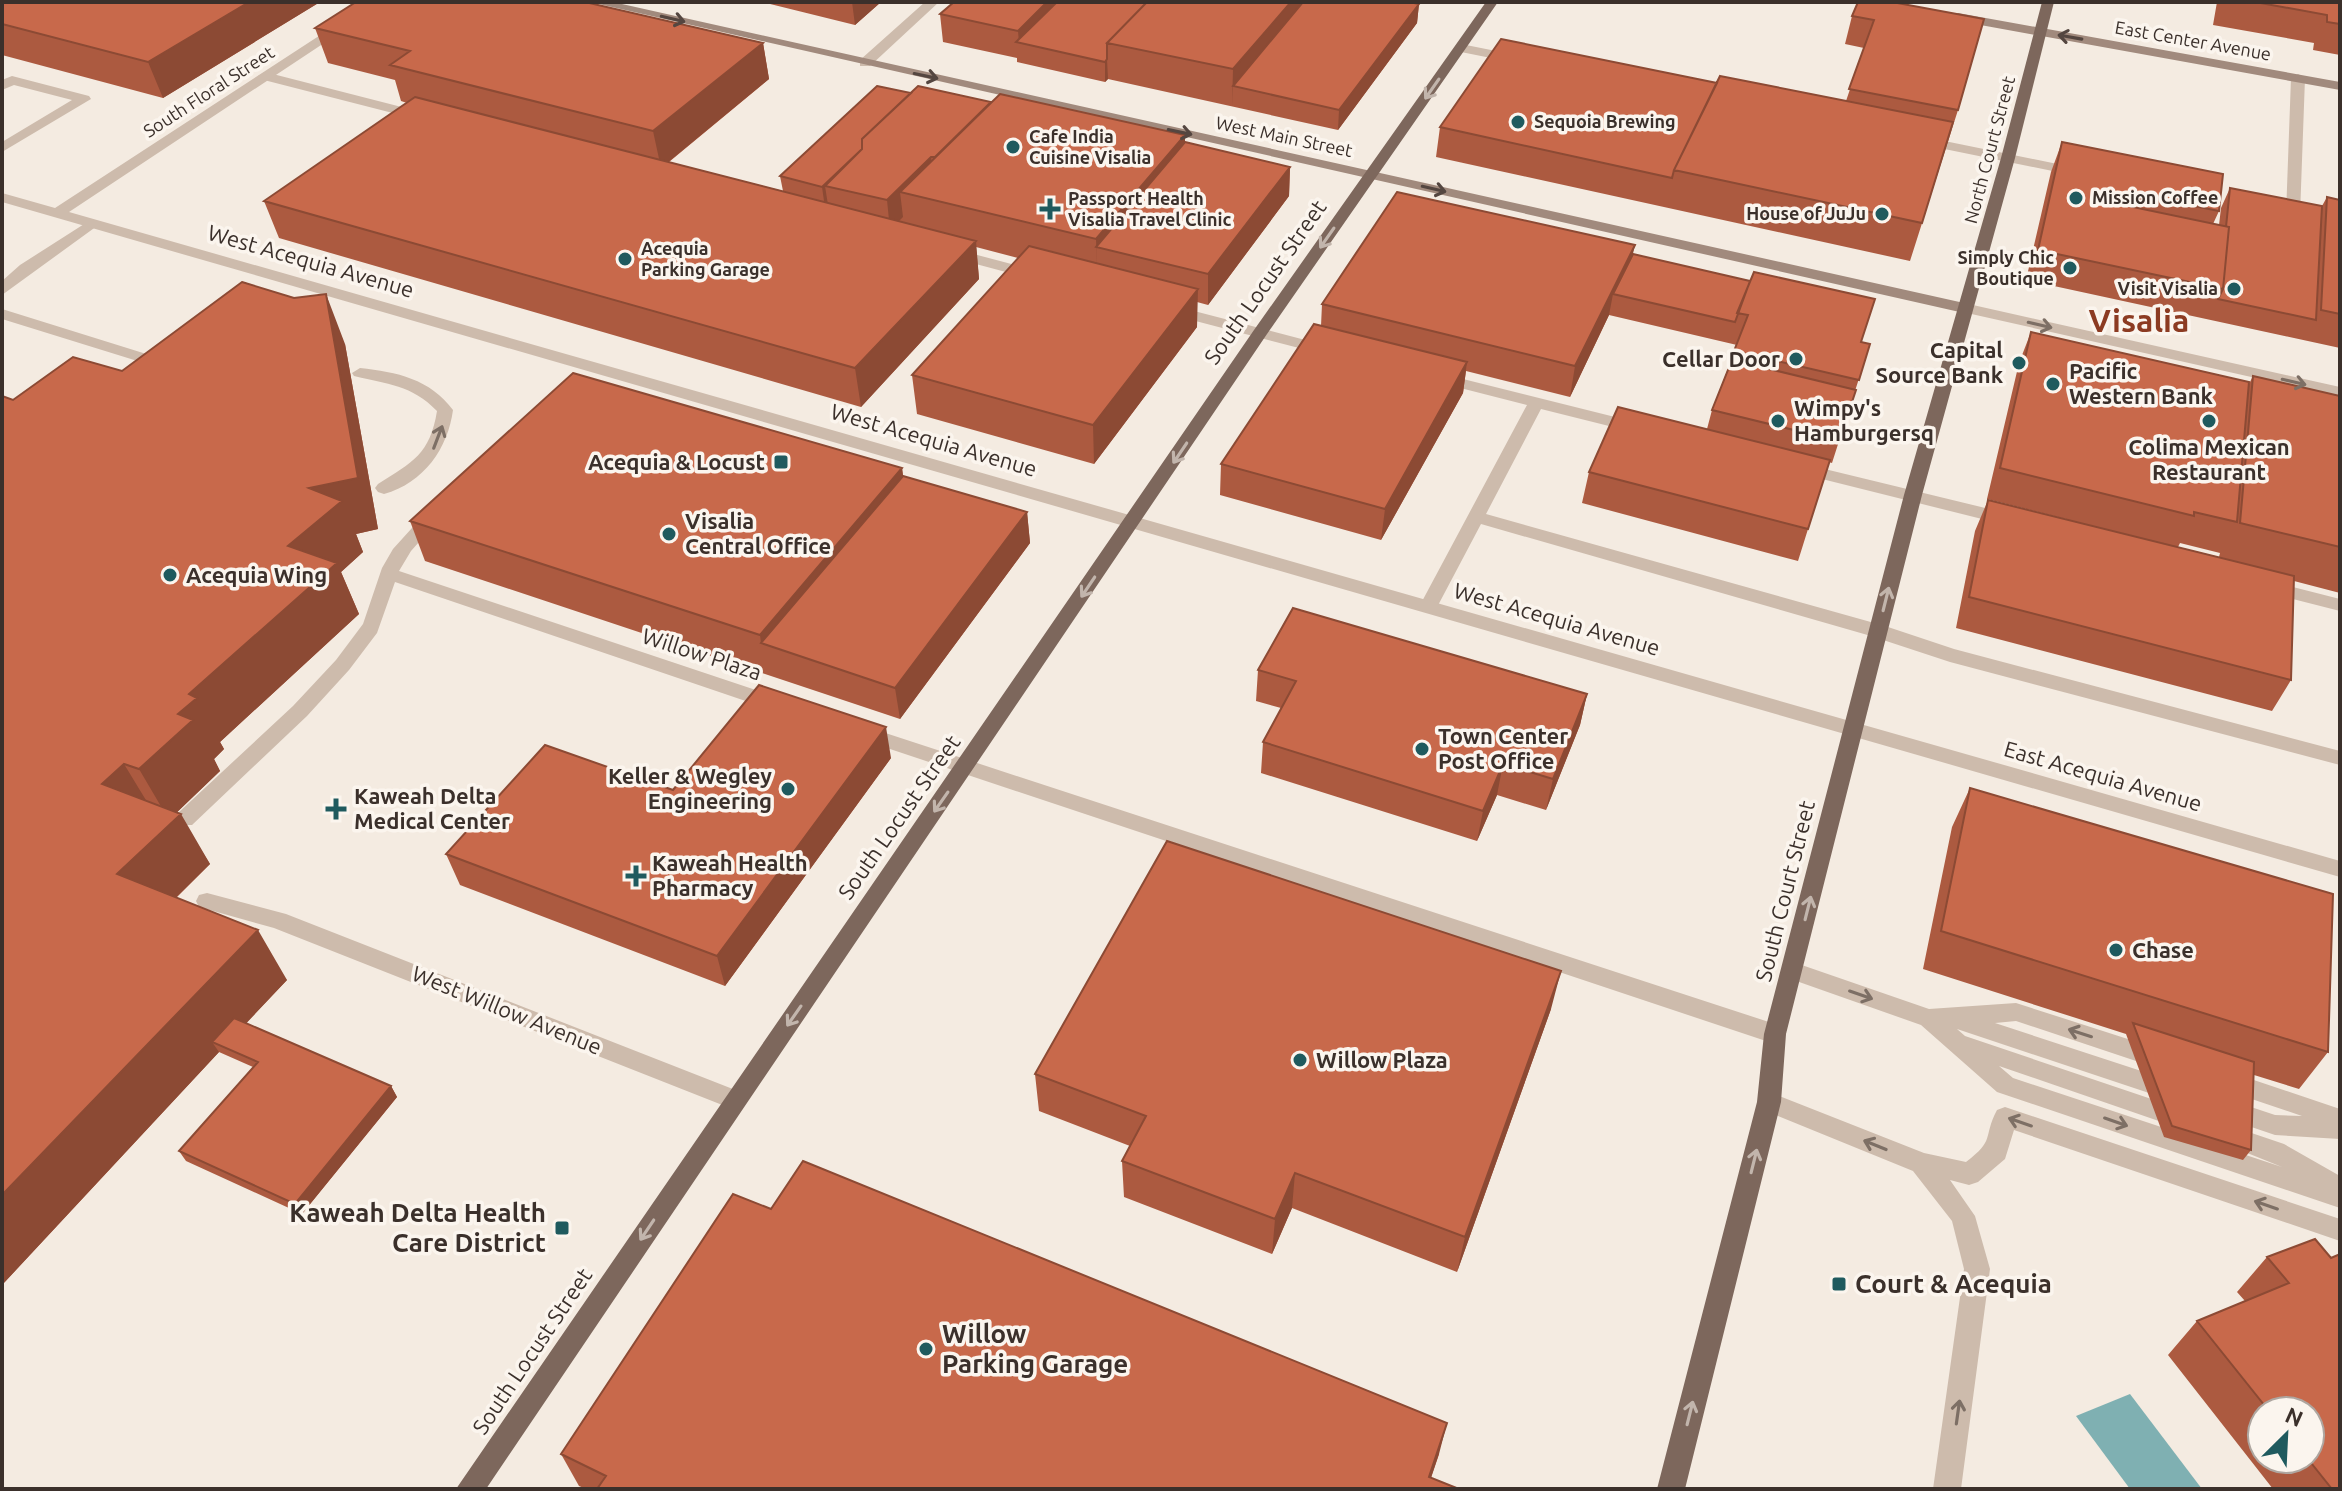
<svg xmlns="http://www.w3.org/2000/svg" width="2342" height="1491" font-family="Ubuntu,sans-serif">
	<style>
		.water { fill: #7fb0b2 }
		.lines { fill: none; stroke-linecap: round; stroke-linejoin: round }
		.lane { fill: #cdbbac; fill-rule: evenodd }
		.street { fill: #cdbbac; fill-rule: evenodd }
		.secondary { fill: #a18a7d; fill-rule: evenodd }
		.primary { fill: #7d675c; fill-rule: evenodd }
		.wall { fill: #ac5a40; fill-rule: evenodd }
		.shaded-wall { fill: #8c4a34 }
		.building { fill: #c8694b; stroke: #8c4a34; stroke-width: 2 }
		.oneway { stroke: #544640 }
		.oneway2 { stroke: #c2b5ac }
		.oneway3 { stroke: #7d6f65 }
		.poi-dot { fill: #1f5a5e; stroke: #fbf5ee; stroke-width: 3 }
		.labels { text-anchor: middle; stroke-width: 7; stroke-linejoin: round; paint-order: stroke }
		.far-street-label { font-size: 18px; fill: #3b302b; stroke: #fbf5ee }
		.far-poi-label { font-size: 18px; font-weight: bold; fill: #3b302b; stroke: #fbf5ee; text-anchor: start }
		.street-label { font-size: 22px; fill: #3b302b; stroke: #fbf5ee }
		.poi-label { font-size: 22px; font-weight: bold; fill: #3b302b; stroke: #fbf5ee; text-anchor: start }
		.near-poi-label { font-size: 26px; font-weight: bold; fill: #3b302b; stroke: #fbf5ee; text-anchor: start }
		.far-town-label { font-size: 32px; font-weight: bold; fill: #8c3b22; stroke: #fbf5ee }
	</style>
	<rect width="100%" height="100%" fill="#f4ebe1"/>
	<path class="water" d="M2130,1394L2202,1489H2130L2076,1416Z"/>
	<g class="lines">
		<path class="lane" d="M1461,44L1516,55L1523,59L1516,63L1456,51V45Z
			M265,72L425,113L427,116L420,120L260,79L258,76Z
			M2298,74L2305,78L2300,215L2293,219L2286,215L2291,78Z
			M12,76L89,96L91,99L2,152V142L72,100L14,85L2,90V80Z
			M1920,136L2077,168L2084,172L2077,176L1915,143V137Z
			M92,219L99,223L97,226L2,295V281L20,265Z
			M951,248L1041,272L1044,275L1036,280L946,256L943,253Z
			M1171,305L1332,347L1334,350L1326,355L1165,313L1163,310Z
			M2,309L172,362L174,365L172,368H160L2,319Z
			M360,368C397,372 430,379 453,410C448,448 424,483 384,494L378,492L375,488L378,484C413,462 430,454 437,411C412,385 387,384 354,376L352,373Z
			M1439,373L1643,424L1645,428L1637,433L1541,409L1486,514L1885,626L1954,649L2340,751V765L1950,662L1871,636L1481,524L1435,611H1421L1419,607L1527,405L1433,381L1431,378Z
			M1800,463L2010,514L2019,520L2010,526L1794,472L1791,468L1794,464Z
			M433,510L442,516L411,551L399,571L783,699L786,704L776,711L769,709L395,582L377,633L349,670L307,716L192,825H178L175,819L178,813L293,706L336,660L363,624L382,568L393,549L421,518Z
			M2269,581L2340,599V611L2262,591L2260,587Z
			M864,726L1775,1024L1783,1027L1786,1034L1783,1041L1775,1044L857,738L854,733Z
			M207,893L286,914L743,1093L747,1100L743,1107L735,1110L274,928L199,907L196,901L199,895Z
			M1793,962L1929,1009L2016,1003L2165,1051L2169,1058L2165,1065L2157,1068L2016,1021L1995,1023L2178,1083L2182,1090L2178,1097L2170,1100L1957,1029L1965,1036L2187,1111L2191,1118L2187,1125L2179,1128L1999,1066L2013,1078L2282,1167L2220,1142L2216,1135L2220,1128L2228,1125L2284,1144L2340,1176V1208L1997,1092L1921,1025L1785,977L1782,971L1785,965Z
			M2230,1072L2340,1109V1139L2275,1135L2219,1116L2215,1109L2219,1102L2227,1099L2275,1115L2302,1116L2222,1089L2218,1082L2222,1075Z
			M1769,1092L1924,1153L1966,1162C1996,1139 1982,1139 1997,1110L2005,1107L2340,1219V1241L2014,1130L2005,1159L1978,1182L1969,1185L1950,1180L1975,1216L1990,1269L1961,1489H1933L1964,1269L1952,1221L1913,1171L1761,1109L1757,1102L1761,1095Z"/>
		<path class="street" d="M371,2H386L69,212L2340,861V877L2,202V193L55,208Z
			M925,2H939L870,66H860V60Z
			M1964,303L2340,387V397L1958,311L1956,308Z"/>
		<path class="secondary" d="M590,2H613L1964,303L1972,308L1964,313Z
			M1958,13L2340,82V90L1953,20L1952,17Z"/>
		<path class="primary" d="M1486,2H1498L1267,334L486,1489H456L1254,330Z
			M2042,2H2054L2015,158L1922,495L1786,1034L1781,1102L1685,1489H1657L1757,1102L1764,1034L1904,495L2001,158Z"/>
	</g>
	<path class="wall" d="M2,2H320L163,98L2,55Z
		M762,2H881L855,25Z
		M1858,2L1958,110L1910,261L1436,157L1440,127L1717,83L1846,101L1864,48L1845,44L1852,16Z
		M2217,2H2340V55L2313,50L2314,43L2213,25Z
		M1419,4L1417,23L1338,130L1108,79L1105,82L1017,62V58L943,42L940,14Z
		M315,28L763,43L769,79L669,162L783,191L780,176L911,93L991,102L1185,135V142L1290,167L1289,196L1208,305L1197,302V327L1094,464L917,414L912,375L1018,258L976,247L979,279L861,407L279,238L264,201L407,103L401,101L395,80L328,63Z
		M2062,142L2219,211L2213,224L2219,225L2221,208L2230,188L2322,206L2327,197L2340,200V348L2026,280L2051,172Z
		M1633,254L1861,342L1870,344L1832,463L1829,462L1798,561L1582,503L1589,472L1707,429L1712,410L1737,345L1609,315L1570,397L1466,371L1463,393L1381,540L1220,495L1221,464L1321,326L1322,304Z
		M2031,332L2249,384L2253,376L2340,396V593L2294,581L2291,680L2272,711L1956,628L1975,531L1988,500L2066,519L1987,499L2019,363ZM2180,543L2220,553L2219,557L2178,547Z
		M345,344L378,529L356,534L363,552L341,572L359,614L220,742L224,749L214,759L220,771L177,812L210,864L176,898L287,980L246,1023L391,1086L397,1097L302,1214L186,1161L179,1151L253,1067L219,1052L2,1285V396L13,400L122,371Z
		M902,468L903,476L1027,512L1030,543L900,719L425,561L410,521Z
		M1258,670L1587,694L1580,725L1546,810L1497,795L1477,841L1261,773L1263,742L1281,708L1256,701Z
		M891,758L725,986L460,885L446,854L673,790Z
		M1970,788L2328,1052L2299,1089L2254,1075L2251,1150L2243,1160L2164,1137L2126,1034L1923,969L1952,827Z
		M1551,1009L1457,1272L1292,1208L1272,1254L1124,1197L1122,1161L1130,1146L1039,1111L1035,1074Z
		M771,1209L1439,1454L1431,1478L1459,1489H586L579,1486L561,1454Z
		M2267,1257L2331,1258L2340,1489H2273L2168,1355L2197,1321L2245,1301L2237,1292ZM2262,1411H2310V1459H2262Z"/>
	<path class="shaded-wall" d="M249,2H320L163,98L148,62Z
		M852,2H881L855,25Z
		M1047,2H1077L1019,43L1018,31Z
		M1291,2H1317L1233,86L1232,106L1233,69Z
		M1419,4L1417,23L1338,130L1339,110Z
		M763,43L769,79L661,168L653,131Z
		M1107,59L1108,79L1105,82V62Z
		M919,95L825,186L828,205L825,208L822,187Z
		M1185,135V172L1096,247L1097,277L1096,239Z
		M931,157L934,186L900,192L903,217L890,230L887,200Z
		M1290,167L1289,196L1208,305V274Z
		M976,241L979,279L861,407L855,368Z
		M1635,245L1628,275L1613,294L1609,315L1570,397L1575,366Z
		M1198,289L1197,327L1094,464L1093,425Z
		M326,294L345,344L378,529L356,534L363,552L341,572L359,614L220,742L224,749L214,759L220,771L169,820L139,769L178,714L189,694L288,546Z
		M1467,362L1463,393L1381,540L1385,509Z
		M902,468L907,507L761,643L760,635Z
		M1027,512L1030,543L900,719L895,688Z
		M1587,694L1580,725L1546,810L1553,779Z
		M886,727L891,758L725,986L717,956Z
		M124,764L155,815L102,784Z
		M1503,764L1497,795L1477,841L1483,811Z
		M181,814L210,864L149,924L117,874Z
		M258,930L287,980L224,1047L212,1042L219,1052L2,1285V1195Z
		M1561,971L1551,1009L1457,1272L1465,1237Z
		M391,1086L397,1097L302,1214L295,1204Z
		M1295,1173L1292,1208L1272,1254L1275,1219Z
		M1447,1423L1439,1454L1427,1489L1429,1477Z"/>
	<path class="building" d="M2,2H249L148,62L2,24Z
		M356,2H585L763,43L653,131L390,65L410,51L315,28Z
		M954,2H1047L1018,31L940,14Z
		M1057,2H1147L1107,43V59L1105,62L1016,42Z
		M1147,2H1291L1233,69L1107,43Z
		M1303,2H1409L1419,4L1339,110L1233,86Z
		M1858,2H1892L1984,19L1958,110L1849,89L1874,20L1852,16Z
		M2255,2H2340V24L2327,22V15Z
		M1501,39L1717,83L1674,170L1672,178L1440,127Z
		M1720,76L1953,122L1922,223L1674,170Z
		M877,86L911,93L862,139V149L822,187L780,176Z
		M918,86L991,102L935,157H931L887,200L825,186L862,149V139Z
		M1000,94L1185,135L1096,239L900,192Z
		M415,97L976,241L855,368L264,201Z
		M1185,142L1290,167L1208,274L1096,247Z
		M2062,142L2223,174L2219,211L2130,193L2128,206L2229,227L2223,289L2038,250Z
		M2230,188L2322,206L2316,320L2218,299L2223,289L2229,227H2226Z
		M1397,192L1635,245L1575,366L1322,304Z
		M2327,197L2340,200V314L2321,310Z
		M1029,246L1198,289L1093,425L912,375Z
		M1633,254L1750,281L1735,322L1613,294Z
		M1754,272L1875,299L1861,342L1870,344L1859,380L1734,351L1748,315L1737,313Z
		M242,282L294,298L326,294L358,478L309,488L342,501L288,546L337,563L189,694L197,698L178,714L193,720L139,769L124,764L102,784L181,814L117,874L258,930L2,1195V396L13,400L73,357L122,371Z
		M1314,324L1467,362L1385,509L1221,464Z
		M2031,332L2249,382L2237,522L2194,512V516L2000,468Z
		M1732,360L1856,390L1839,441L1712,410Z
		M573,373L902,468L760,635L410,521Z
		M2253,376L2340,396V547L2240,523Z
		M1618,407L1830,460L1808,529L1589,472Z
		M903,476L1027,512L895,688L761,643Z
		M1988,500L2294,576L2291,680L1969,597Z
		M1293,608L1587,694L1553,779L1503,764L1483,811L1263,742L1296,681L1258,670Z
		M759,685L886,727L717,956L446,854L545,745L673,790Z
		M1970,788L2333,894L2328,1052L1941,931Z
		M1167,841L1561,971L1465,1237L1295,1173L1275,1219L1122,1161L1146,1116L1035,1074Z
		M234,1018L391,1086L295,1204L179,1151L258,1062L212,1042Z
		M2133,1023L2254,1062L2251,1150L2172,1126Z
		M803,1161L1447,1423L1429,1477L1459,1489H597L606,1476L561,1454L733,1194L771,1209Z
		M2315,1239L2331,1258L2340,1254V1489H2332L2308,1459H2310V1411H2269L2197,1321L2289,1283L2267,1257Z"/>
	<defs><path id="oneway-shaft" d="M-6 0H5M1.5-3L5.5 0L1.5 3" fill="none" stroke-width="1.6" stroke-linecap="round" stroke-linejoin="round" transform="scale(2)"/></defs>
	<g class="oneway">
		<use href="#oneway-shaft" transform="translate(673 19) rotate(13)"/>
		<use href="#oneway-shaft" transform="translate(2070 37) rotate(-170)"/>
		<use href="#oneway-shaft" transform="translate(926 76) rotate(12)"/>
		<use href="#oneway-shaft" transform="translate(1180 132) rotate(12)"/>
		<use href="#oneway-shaft" transform="translate(1434 189) rotate(13)"/>
	</g>
	<g class="oneway2">
		<use href="#oneway-shaft" transform="translate(1432 89) rotate(125)"/>
		<use href="#oneway-shaft" transform="translate(1327 238) rotate(125)"/>
		<use href="#oneway-shaft" transform="translate(1180 453) rotate(124)"/>
		<use href="#oneway-shaft" transform="translate(1088 587) rotate(124)"/>
		<use href="#oneway-shaft" transform="translate(1886 599) rotate(-76)"/>
		<use href="#oneway-shaft" transform="translate(941 802) rotate(125)"/>
		<use href="#oneway-shaft" transform="translate(1808 908) rotate(-76)"/>
		<use href="#oneway-shaft" transform="translate(794 1016) rotate(125)"/>
		<use href="#oneway-shaft" transform="translate(1754 1161) rotate(-76)"/>
		<use href="#oneway-shaft" transform="translate(647 1230) rotate(124)"/>
		<use href="#oneway-shaft" transform="translate(1690 1413) rotate(-76)"/>
	</g>
	<g class="oneway3">
		<use href="#oneway-shaft" transform="translate(2040 325) rotate(13)"/>
		<use href="#oneway-shaft" transform="translate(2294 382) rotate(13)"/>
		<use href="#oneway-shaft" transform="translate(438 437) rotate(-69)"/>
		<use href="#oneway-shaft" transform="translate(1861 995) rotate(19)"/>
		<use href="#oneway-shaft" transform="translate(2080 1033) rotate(-162)"/>
		<use href="#oneway-shaft" transform="translate(2020 1122) rotate(-161)"/>
		<use href="#oneway-shaft" transform="translate(2116 1122) rotate(19)"/>
		<use href="#oneway-shaft" transform="translate(1875 1145) rotate(-158)"/>
		<use href="#oneway-shaft" transform="translate(2266 1205) rotate(-161)"/>
		<use href="#oneway-shaft" transform="translate(1958 1412) rotate(-82)"/>
	</g>
	<g class="poi-dot">
		<circle cx="1518" cy="122" r="8"/>
		<circle cx="1013" cy="147" r="8"/>
		<circle cx="2076" cy="198" r="8"/>
		<path d="M1046 197h8v8h8v8h-8v8h-8v-8h-8v-8h8z"/>
		<circle cx="1882" cy="214" r="8"/>
		<circle cx="625" cy="259" r="8"/>
		<circle cx="2070" cy="268" r="8"/>
		<circle cx="2234" cy="289" r="8"/>
		<circle cx="1796" cy="359" r="8"/>
		<circle cx="2019" cy="363" r="8"/>
		<circle cx="2053" cy="384" r="8"/>
		<circle cx="1778" cy="421" r="8"/>
		<circle cx="2209" cy="421" r="8"/>
		<rect x="773" y="454" width="16" height="16" rx="4"/>
		<circle cx="669" cy="534" r="8"/>
		<circle cx="170" cy="575" r="8"/>
		<circle cx="1422" cy="749" r="8"/>
		<circle cx="788" cy="789" r="8"/>
		<path d="M332 797h8v8h8v8h-8v8h-8v-8h-8v-8h8z"/>
		<path d="M632 864h8v8h8v8h-8v8h-8v-8h-8v-8h8z"/>
		<circle cx="2116" cy="950" r="8"/>
		<circle cx="1300" cy="1060" r="8"/>
		<rect x="554" y="1220" width="16" height="16" rx="4"/>
		<rect x="1831" y="1276" width="16" height="16" rx="4"/>
		<circle cx="926" cy="1349" r="8"/>
	</g>
	<g class="labels">
		<g class="far-street-label">
			<text transform="translate(2193 41) rotate(10)" y="6">East Center Avenue</text>
			<text transform="translate(209 92) rotate(-33)" y="6">South Floral Street</text>
			<text transform="translate(1284 137) rotate(12)" y="6">West Main Street</text>
			<text transform="translate(1990 150) rotate(-75)" y="6">North Court Street</text>
		</g>
		<g class="far-poi-label">
			<text x="1534" y="128">Sequoia Brewing</text>
			<text x="1029" y="143">Cafe India<tspan x="1029" dy="21">Cuisine Visalia</tspan></text>
			<text x="2092" y="204">Mission Coffee</text>
			<text x="1068" y="205">Passport Health<tspan x="1068" dy="21">Visalia Travel Clinic</tspan></text>
			<text x="1866" y="220" text-anchor="end">House of JuJu</text>
			<text x="641" y="255">Acequia<tspan x="641" dy="21">Parking Garage</tspan></text>
			<text x="2054" y="264" text-anchor="end">Simply Chic<tspan x="2054" dy="21">Boutique</tspan></text>
			<text x="2218" y="295" text-anchor="end">Visit Visalia</text>
		</g>
		<g class="street-label">
			<text transform="translate(311 261) rotate(16)" y="8">West Acequia Avenue</text>
			<text transform="translate(1265 282) rotate(-55)" y="8">South Locust Street</text>
			<text transform="translate(934 440) rotate(16)" y="8">West Acequia Avenue</text>
			<text transform="translate(1557 619) rotate(16)" y="8">West Acequia Avenue</text>
			<text transform="translate(702 654) rotate(18)" y="8">Willow Plaza</text>
			<text transform="translate(2103 776) rotate(16)" y="8">East Acequia Avenue</text>
			<text transform="translate(899 817) rotate(-55)" y="8">South Locust Street</text>
			<text transform="translate(1785 891) rotate(-76)" y="8">South Court Street</text>
			<text transform="translate(507 1010) rotate(22)" y="8">West Willow Avenue</text>
			<text transform="translate(532 1351) rotate(-56)" y="8">South Locust Street</text>
		</g>
		<g class="poi-label">
			<text x="2003" y="358" text-anchor="end">Capital<tspan x="2003" dy="25">Source Bank</tspan></text>
			<text x="1780" y="367" text-anchor="end">Cellar Door</text>
			<text x="2069" y="379">Pacific<tspan x="2069" dy="25">Western Bank</tspan></text>
			<text x="1794" y="416">Wimpy's<tspan x="1794" dy="25">Hamburgersq</tspan></text>
			<text x="2209" y="455" text-anchor="middle">Colima Mexican<tspan x="2209" dy="25">Restaurant</tspan></text>
			<text x="765" y="470" text-anchor="end">Acequia &amp; Locust</text>
			<text x="685" y="529">Visalia<tspan x="685" dy="25">Central Office</tspan></text>
			<text x="186" y="583">Acequia Wing</text>
			<text x="1438" y="744">Town Center<tspan x="1438" dy="25">Post Office</tspan></text>
			<text x="772" y="784" text-anchor="end">Keller &amp; Wegley<tspan x="772" dy="25">Engineering</tspan></text>
			<text x="354" y="804">Kaweah Delta<tspan x="354" dy="25">Medical Center</tspan></text>
			<text x="652" y="871">Kaweah Health<tspan x="652" dy="25">Pharmacy</tspan></text>
			<text x="2132" y="958">Chase</text>
			<text x="1316" y="1068">Willow Plaza</text>
		</g>
		<g class="near-poi-label">
			<text x="546" y="1222" text-anchor="end">Kaweah Delta Health<tspan x="546" dy="30">Care District</tspan></text>
			<text x="1855" y="1293">Court &amp; Acequia</text>
			<text x="942" y="1343">Willow<tspan x="942" dy="30">Parking Garage</tspan></text>
		</g>
		<g class="far-town-label">
			<text x="2139" y="332">Visalia</text>
		</g>
	</g>
	<rect width="2342" height="1491" fill="none" stroke="#3b302b" stroke-width="8"/>
	<g transform="translate(2286 1435) rotate(24)"><circle r="38" fill="#fbf5ee" stroke="#aea6a0" stroke-width="2"/>
	<path d="M0-6L14 30L0 20L-14 30Z" fill="#1f5a5e"/>
	<text y="-12" font-size="22" font-weight="bold" text-anchor="middle" fill="#3b302b">N</text>
	</g>
</svg>
